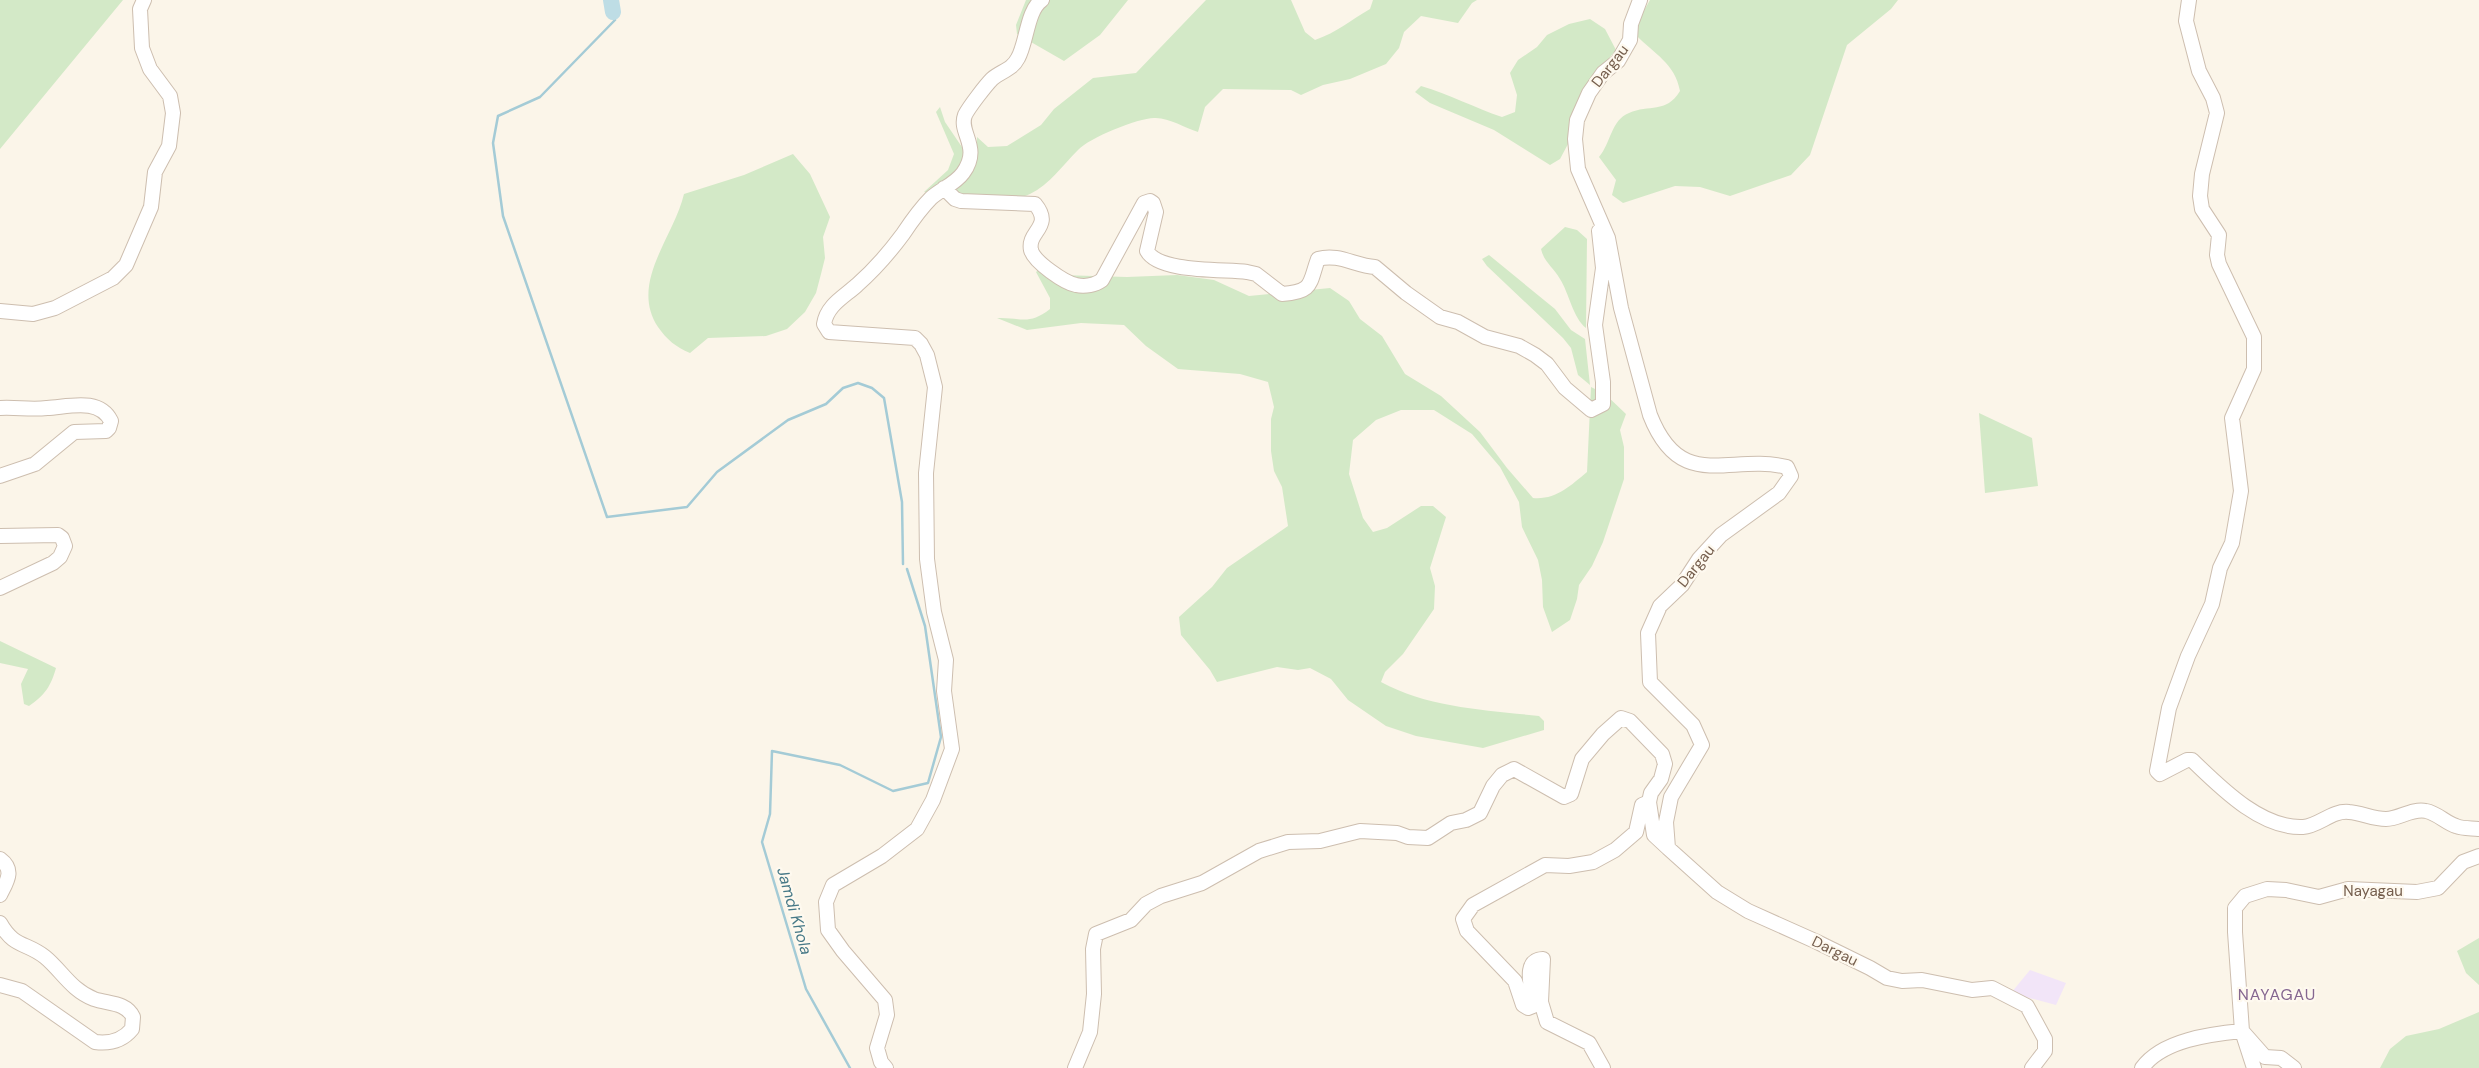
<svg xmlns="http://www.w3.org/2000/svg" width="2479" height="1068" font-family="'DM Sans',sans-serif">
	<style>
		.education { fill: #f2e5f8 }
		.green { fill: #d3e9c7 }
		.lines { fill: none; stroke-linecap: round; stroke-linejoin: round }
		.stream { stroke: #a4cbd6; stroke-width: 2.5 }
		.river { stroke: #bedde5; stroke-width: 16 }
		.minor-casing { stroke: #cdbeaf; stroke-width: 16 }
		.minor { stroke: #fff; stroke-width: 14 }
		.labels { text-anchor: middle; stroke-width: 4.5; stroke-linejoin: round; paint-order: stroke }
		.street-label { font-size: 15px; fill: #755e4d; stroke: #fef9ef }
		.water-label { font-size: 16px; font-style: italic; fill: #477987; stroke: #fef9ef }
		.neighbourhood-label { font-size: 16px; letter-spacing: 1px; fill: #856690; stroke: #fef9ef }
	</style>
	<rect width="100%" height="100%" fill="#fbf5e9"/>
	<path class="education" d="M2030,970L2066,983L2056,1005L2011,993Z"/>
	<path class="green" d="M0,0H123L0,149Z
		M1026,0H1128L1100,35L1064,61L1017,34L1016,25Z
		M1206,0H1291L1305,32L1315,40C1338,32 1349,21 1370,9L1373,0H1477L1472,3L1458,23L1421,16L1404,32L1399,48L1386,64L1350,79L1323,85L1301,95L1291,90L1223,89L1205,107L1198,132C1185,128 1168,117 1154,118C1138,118 1089,138 1078,150C1062,166 1050,184 1030,194C1009,205 947,196 924,192L948,170L954,154L936,112L940,107L945,122L966,153L977,149V137L988,147L1007,146L1041,125L1054,109L1093,78L1136,73Z
		M1650,0H1898L1891,9L1847,45L1810,155L1791,175L1730,196L1700,187L1675,186L1623,203L1612,195L1616,180L1599,157C1611,143 1611,120 1629,113C1649,104 1666,114 1680,91C1675,63 1654,54 1636,35L1638,21Z
		M1590,19L1605,29L1616,50L1583,89L1577,103L1576,129L1560,159L1550,165L1494,130L1430,103L1415,92L1421,86C1449,94 1475,108 1502,117L1515,112L1517,95L1510,73L1518,60L1537,47L1547,35L1569,24Z
		M793,154L810,174L830,217L823,237L825,258L821,274L816,293L805,312L787,329L766,336L708,338L690,353C676,347 667,340 658,327C629,283 674,237 684,194L744,175Z
		M1565,227L1577,230L1587,239L1586,328C1573,318 1569,293 1560,279C1553,267 1544,262 1541,249Z
		M1489,255L1555,309L1571,330L1585,339L1590,385L1578,375L1571,348L1563,338L1487,266L1482,259Z
		M1043,266L1060,275L1127,277L1177,275L1214,280L1249,296L1330,288L1349,301L1360,319L1382,336L1405,374L1441,396L1480,432L1507,468L1533,498C1556,500 1570,486 1587,472L1591,387L1605,394L1626,414L1620,430L1624,447V479L1603,542L1592,566L1579,585L1577,599L1570,620L1552,632L1543,607L1542,580L1538,560L1522,527L1519,502L1500,467L1472,434L1434,410H1401L1376,420L1353,440L1349,474L1363,518L1373,532L1387,528L1421,506H1433L1446,517L1430,568L1435,586L1434,609L1403,654L1385,672L1381,682C1429,708 1485,710 1539,716L1544,721V730L1483,748L1416,736L1386,726L1348,700L1331,679L1310,668L1298,670L1277,667L1217,682L1210,670L1181,635L1179,617L1212,587L1227,568L1288,526L1282,487L1274,471L1271,451V419L1274,407L1268,382L1240,374L1178,369L1146,346L1124,325L1081,323L1027,330L997,318C1021,317 1028,326 1050,309V298L1036,272Z
		M1979,413L2032,438L2038,486L1985,493Z
		M0,641L56,668C51,686 45,695 29,706L24,704L21,684L28,669L0,663Z
		M2479,938V985L2466,973L2457,951Z
		M2479,1012V1068H2380L2390,1049L2406,1036L2439,1029Z"/>
	<g class="lines">
		<path class="stream" d="M615,20L540,97L498,116L493,143L503,216L607,517L687,507L717,472L788,420L826,404L843,388L858,383L872,388L884,398L902,502L903,564
			M850,1068L806,989L762,842L770,814L772,751L840,765L893,791L928,783L941,737L925,626L907,569"/>
		<path class="river" d="M611,0L613,12"/>
		<g class="minor-casing">
			<path id="minor" d="M1640,0L1631,24L1630,40L1618,61L1603,73L1589,93L1577,120L1575,139L1578,169L1608,238L1621,308L1650,415C1681,494 1729,453 1787,467L1791,476L1779,493L1721,535L1699,559L1682,585L1660,606L1648,633L1650,682L1693,725L1702,745L1671,797L1666,822L1668,848L1717,892L1748,911L1815,941L1870,968L1887,978L1902,981L1922,980L1972,990L1992,988L2027,1006L2045,1039V1051L2032,1068
				M2189,0L2186,21L2199,71L2213,98L2217,113L2202,174L2200,196L2202,209L2219,235L2217,255L2219,264L2254,337V369L2232,418L2241,491L2232,543L2220,568L2212,604L2188,656L2169,708L2157,771L2160,774L2187,760H2192C2220,787 2261,829 2303,827C2319,826 2332,810 2349,812C2362,813 2373,819 2386,819C2399,819 2412,808 2426,811C2437,813 2446,823 2456,826C2463,829 2472,828 2479,829
				M944,188L955,199L961,201L1035,204C1054,227 1027,231 1031,250C1034,262 1065,283 1076,285C1085,287 1095,285 1102,280L1144,203L1150,201L1153,203L1156,212L1147,251C1159,273 1224,269 1247,272L1256,274L1282,294C1314,292 1309,283 1318,259C1339,253 1355,266 1375,267L1406,293L1440,317L1458,322L1485,337L1519,346L1535,355L1547,364L1565,388L1591,410L1603,404V382L1595,325L1603,268L1599,231
				M0,311L33,314L55,308L113,278L126,265L151,207L155,172L169,146L173,113L170,96L150,69L142,48L140,9L144,0
				M0,408C16,407 31,410 47,408C68,407 99,397 111,421L109,428L106,431L74,432L35,464L0,476
				M0,536L58,535L62,538L65,546L60,557L53,563L0,588
				M0,859C15,870 7,881 0,895
				M0,923C14,948 26,942 45,957C62,971 71,990 94,999C108,1004 126,1002 133,1017L132,1029C123,1040 110,1044 95,1042L22,991L0,985
				M886,1068L881,1062L877,1048L887,1015L885,1000L843,951L828,930L826,902L833,885L882,856L917,829L933,800L952,749L944,691L946,660L934,612L927,559L926,473L935,387L927,355L921,344L915,338L829,332L824,324C827,305 844,297 857,285C874,270 889,253 903,234C911,222 920,209 931,198C941,189 955,184 963,173C982,147 958,133 965,115C969,107 986,85 992,79C1001,71 1012,70 1018,58C1027,42 1027,10 1042,0
				M1075,1068L1090,1032L1094,994L1093,949L1096,934L1131,920L1146,904L1161,896L1202,883L1259,851L1288,842L1320,841L1360,831L1397,833L1408,837L1428,838L1451,823L1466,820L1480,813L1493,786L1502,775L1514,769L1564,797L1571,794L1582,759L1603,734L1621,718L1630,721L1662,754L1665,764L1661,779L1651,793L1649,802L1654,835L1668,848
				M1603,1068L1589,1043L1547,1022L1541,1002L1543,959C1520,960 1534,993 1533,1006L1528,1008L1523,1005L1515,981L1467,931L1463,919L1473,905L1545,865L1569,866L1593,862L1615,850L1636,832L1642,805L1649,802
				M2142,1068C2162,1040 2211,1034 2242,1031L2265,1057L2281,1058L2294,1068
				M2254,1068L2242,1031L2235,932V908L2245,896L2267,889L2286,890L2319,897L2348,889L2417,892L2438,888L2463,862L2479,856"/>
		</g>
		<use href="#minor" class="minor"/>
	</g>
	<g class="labels">
		<g class="street-label">
			<text transform="translate(1610 66) rotate(-52)" y="5">Dargau</text>
			<text transform="translate(1696 566) rotate(-51)" y="5">Dargau</text>
			<text x="2373" y="896">Nayagau</text>
			<text transform="translate(1835 951) rotate(26)" y="5">Dargau</text>
		</g>
		<g class="water-label">
			<text transform="translate(795 911) rotate(74)" y="6">Jamdi Khola</text>
		</g>
		<g class="neighbourhood-label">
			<text x="2277" y="1000">NAYAGAU</text>
		</g>
	</g>
</svg>
